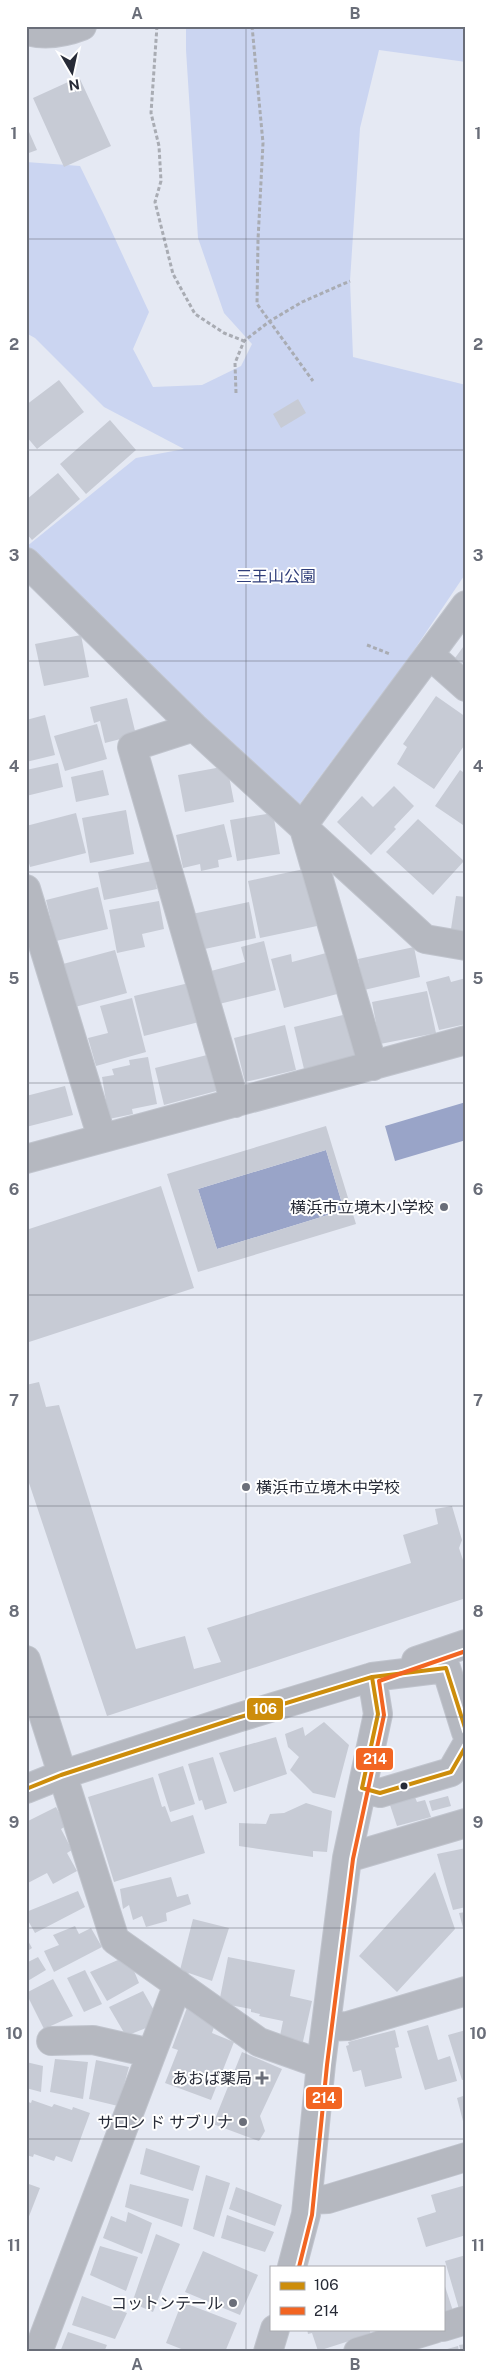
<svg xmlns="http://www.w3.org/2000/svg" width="492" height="2378" font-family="'Public Sans','Noto Sans JP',sans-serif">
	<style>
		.green { fill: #cbd5f1 }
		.water { fill: #99a4c8 }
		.building { fill: #c7cbd5; fill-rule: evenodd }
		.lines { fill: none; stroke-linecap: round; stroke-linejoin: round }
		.minor-casing { stroke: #c0c4cd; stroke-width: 30 }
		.path { stroke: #a9acb3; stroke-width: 3; stroke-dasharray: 4 2.5; stroke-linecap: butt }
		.minor { stroke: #b5b8c0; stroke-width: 28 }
		.bus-1-casing { stroke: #fff; stroke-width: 8 }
		.bus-2-casing { stroke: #fff; stroke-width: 8 }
		.bus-1 { stroke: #cd8d0b; stroke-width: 4 }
		.bus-2 { stroke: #f26522; stroke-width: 4 }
		.grid { fill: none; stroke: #6a6e79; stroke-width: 1; stroke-opacity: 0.55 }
		.poi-dot { fill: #6a6e79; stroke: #fff; stroke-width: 2 }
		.bus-dot { fill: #272b37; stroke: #fff; stroke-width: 2 }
		.labels { text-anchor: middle; stroke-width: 4; stroke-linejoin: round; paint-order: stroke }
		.park-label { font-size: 16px; fill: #2f3d79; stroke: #fff }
		.poi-label { font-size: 16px; fill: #272b37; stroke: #fff; text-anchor: end }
		.line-badge { stroke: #fff; stroke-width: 2 }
		.badge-label { font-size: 14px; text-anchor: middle; font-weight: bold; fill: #fff }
		.neatline { fill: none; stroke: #6a6e79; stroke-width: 2 }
		.grid-label { font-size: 16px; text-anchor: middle; font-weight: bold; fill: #6a6e79 }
	</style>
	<rect width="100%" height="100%" fill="#e5e9f3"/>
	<path class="green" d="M186,26H466V62L379,50L360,128L350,281L353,357L466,385V573L408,659L299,805L243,760L26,550V547L136,458L184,449L104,407L35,338L26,333V162L80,166L105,217L149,312L133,349L153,387L202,385L241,366L252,344L224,313L198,238L186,50Z"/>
	<path class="water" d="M466,1102V1140L395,1161L385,1126Z
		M326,1150L344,1210L217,1249L198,1189Z"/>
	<path class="building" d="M79,77L111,146L64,167L33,98Z
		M26,125L37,150L26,154Z
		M59,380L84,412L37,449L26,436V405Z
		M298,399L306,413L281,428L273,414Z
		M110,420L136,450L86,494L60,464Z
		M58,473L80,499L32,540L26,533V500Z
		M81,635L89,677L44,686L35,644Z
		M466,643V666L455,658Z
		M436,696L466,717V743L434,789L397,764L407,747L403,744Z
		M127,698L136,735L105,743L100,721L94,723L90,707Z
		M45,715L55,755L26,762V720Z
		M97,724L107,759L65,771L54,736Z
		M58,763L63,787L26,796V770Z
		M227,766L234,802L185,812L178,775Z
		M103,770L109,795L76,802L71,777Z
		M460,770L466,774V827L435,806Z
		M394,786L414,806L394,827L396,829L371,855L337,822L362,796L373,807Z
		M126,810L134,854L90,863L82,818Z
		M76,813L86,853L30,867L26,852V826Z
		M273,813L280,854L237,861L230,820Z
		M418,819L464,861L433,895L386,852Z
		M224,824L232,857L218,860L219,867L201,871L200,864L183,868L176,835Z
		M152,861L157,889L104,900L98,872Z
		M304,869L317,926L260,938L248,881Z
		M98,887L108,929L56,941L46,900Z
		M456,896L466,897V932L451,929Z
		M159,901L164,929L142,934L145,947L117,953L109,910Z
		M249,902L256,938L200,950L192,914Z
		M264,941L276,990L219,1004L211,971L245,962L241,947Z
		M414,947L420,977L364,990L358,959Z
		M115,950L127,993L75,1007L63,964Z
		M330,952L341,993L284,1008L271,959L291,954L292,962Z
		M449,976L451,982L466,978V1024L439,1030L426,982Z
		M189,983L199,1022L144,1036L134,996Z
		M427,991L436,1033L380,1044L372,1002Z
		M132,998L146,1052L96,1066L88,1038L108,1033L100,1006Z
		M347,1014L357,1056L304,1069L294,1027Z
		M285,1025L296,1070L245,1082L234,1038Z
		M211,1054L220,1090L164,1105L155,1068Z
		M148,1057L157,1104L132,1109L133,1114L109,1119L102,1077L114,1075L112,1069L130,1065L129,1060Z
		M65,1086L73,1115L26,1127V1096Z
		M326,1126L356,1224L198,1272L167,1174ZM326,1150L344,1210L217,1249L198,1189Z
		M161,1186L194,1288L26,1343V1230Z
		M39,1382L46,1407L59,1405L136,1649L185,1636L194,1669L221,1662L207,1628L411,1563L403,1535L438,1524L435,1509L452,1506L462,1540L459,1548L466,1569V1598L107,1716L26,1474V1385Z
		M324,1722L349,1745L335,1798L313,1793L290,1770L299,1757L288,1747L285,1734L303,1727L305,1736Z
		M276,1737L287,1774L234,1792L219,1753Z
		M213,1757L227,1803L205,1810L202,1800L199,1801L188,1764Z
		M183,1766L195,1804L170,1812L158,1774Z
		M153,1777L162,1807L165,1806L171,1822L193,1815L205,1853L114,1882L88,1797Z
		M414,1795L417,1802L425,1800L431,1817L397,1826L389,1802Z
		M448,1796L451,1806L432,1811L429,1801Z
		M306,1803L332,1811L327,1852L313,1851V1857L239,1846V1823L266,1824L270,1814L284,1813Z
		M56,1807L66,1826L61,1829L72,1850L67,1853L77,1871L53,1884L47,1873L26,1884V1822Z
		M466,1848V1907L453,1910L437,1854Z
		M435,1872L455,1929L397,1992L359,1956Z
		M171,1877L177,1897L188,1894L191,1904L166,1913L167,1921L146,1927L142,1916L133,1920L129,1905L123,1909L120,1889Z
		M78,1891L85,1907L35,1933L26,1917V1912Z
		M466,1912V1935H465L459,1913Z
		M193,1919L229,1928L212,1981L180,1970Z
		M75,1926L79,1934L91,1928L102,1947L54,1972L44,1951L59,1945L53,1935Z
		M26,1937L32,1948L26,1952Z
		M38,1957L46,1970L26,1982V1963Z
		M228,1957L295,1970L290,1996L312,2001L302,2046L279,2041L283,2021L259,2016L260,2014L251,2012V2009L219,2003Z
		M118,1960L132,1966L139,1983L107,2001L90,1972Z
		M85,1970L102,2004L84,2012L67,1978Z
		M53,1979L73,2016L44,2029L26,1993Z
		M143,1991L156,2014V2024L126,2036L109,2007Z
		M188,2005L215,2024L212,2033L234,2042L211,2100L165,2083L178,2050L172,2048Z
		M428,2025L438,2060L450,2056L457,2081L425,2090L407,2031Z
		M395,2030L399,2047L395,2048L402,2078L365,2087L361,2070L353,2072L346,2046L349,2045L348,2042Z
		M466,2030V2079L462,2080L448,2035Z
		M242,2052L282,2069L260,2116L265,2131L259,2141L213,2124Z
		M55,2059L88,2062L83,2099L50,2092Z
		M96,2060L129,2067L118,2106L89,2099Z
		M26,2062L43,2066L41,2092L26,2088Z
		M466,2095V2129H465L457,2098Z
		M32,2100L52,2107L54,2104L72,2110L73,2107L90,2113L72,2162L56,2156L54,2161L34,2154L33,2157L26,2155V2101L31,2103Z
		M146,2148L200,2166L193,2191L140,2174Z
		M206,2175L230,2183L214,2237L193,2229Z
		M26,2183L40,2188L26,2224Z
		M130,2184L189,2199L182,2227L125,2207Z
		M466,2185V2235L426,2247L417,2218L436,2212L431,2195Z
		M236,2187L282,2205L275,2226L229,2209Z
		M128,2212L152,2223L142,2254L103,2238L111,2216L126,2222Z
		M227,2215L274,2232L265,2252L221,2238Z
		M156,2234L180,2244L153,2312L132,2303Z
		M100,2246L138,2257L126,2291L90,2275Z
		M203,2251L258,2275L240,2315L185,2292Z
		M466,2255V2307L459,2309L445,2261Z
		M443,2280L453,2311L443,2314Z
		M82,2296L127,2313L115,2339L72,2325Z
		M182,2302L237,2323L225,2352H189L166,2343Z
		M307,2329H369L371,2334L318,2351L312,2333L308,2334Z
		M68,2332L107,2345L104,2352H60Z
		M466,2344V2352H461L459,2345Z
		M458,2346L459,2352H441L440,2351Z"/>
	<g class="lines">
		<g class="minor-casing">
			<path id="minor" d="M26,31C46,36 64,33 82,26
				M26,562L194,727L425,939L466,946
				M430,655L466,687
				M194,727L132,747L235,1103
				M26,889L102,1138
				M373,1066L303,825L466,605
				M26,1159L466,1040
				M26,1660L115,1940L259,2042L321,2064
				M416,1661L466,1644
				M362,1788L380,1793L451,1772L466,1746
				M26,1789L61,1775L237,1718L372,1677L446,1668L466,1732
				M347,1858L466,1823
				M326,2027L348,2026L466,1991
				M51,2041L93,2040L151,2053
				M308,2200L328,2199L466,2157
				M292,2267L306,2214L321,2064L347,1858L378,1714L372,1677
				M443,2327L466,2320
				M38,2352L178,1984
				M268,2352L275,2329
				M358,2352L434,2329"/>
		</g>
		<path class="path" d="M157,26L151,113L159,146L161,181L155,202L173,274L195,314L224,333L244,341
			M252,26L263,143L258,240L257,304L313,381
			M236,393L235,363L244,341L270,321L302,302L350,281
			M367,645L390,654"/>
		<use href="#minor" class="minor"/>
		<g class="bus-1-casing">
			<path id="bus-1" d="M362,1788L380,1793L451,1772L466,1746
				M362,1788L378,1714L372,1677
				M26,1789L61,1775L237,1718L372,1677L446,1668L466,1731"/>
		</g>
		<g class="bus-2-casing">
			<path id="bus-2" d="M299,2267L312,2215L327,2065L353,1859L384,1715L379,1681L466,1651"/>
		</g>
		<use href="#bus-1" class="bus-1"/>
		<use href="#bus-2" class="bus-2"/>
	</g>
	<path class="grid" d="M246,26V2352M26,239H466M26,450H466M26,661H466M26,872H466M26,1083H466M26,1295H466M26,1506H466M26,1717H466M26,1928H466M26,2139H466"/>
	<g class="poi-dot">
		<circle cx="444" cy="1207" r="5"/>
		<circle cx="246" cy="1487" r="5"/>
		<path d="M259.5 2070.5h5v5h5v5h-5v5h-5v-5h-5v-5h5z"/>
		<circle cx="243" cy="2122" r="5"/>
		<circle cx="233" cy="2303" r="5"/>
	</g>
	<circle class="bus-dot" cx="404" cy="1786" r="4.5"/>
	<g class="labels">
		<g class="park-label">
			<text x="276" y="582">三王山公園</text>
		</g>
		<g class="poi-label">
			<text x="434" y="1213">横浜市立境木小学校</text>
			<text x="256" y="1493" text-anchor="start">横浜市立境木中学校</text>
			<text x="252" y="2084">あおば薬局</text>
			<text x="233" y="2128">サロン ド サブリナ</text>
			<text x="223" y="2309">コットンテール</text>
		</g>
	</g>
	<g class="line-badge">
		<rect x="246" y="1697" width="38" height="24" rx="5" fill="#cd8d0b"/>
		<rect x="355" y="1747" width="39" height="24" rx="5" fill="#f26522"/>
		<rect x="305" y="2086" width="38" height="24" rx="5" fill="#f26522"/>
	</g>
	<g class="badge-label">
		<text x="265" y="1714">106</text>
		<text x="375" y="1764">214</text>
		<text x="324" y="2103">214</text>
	</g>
	<rect width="492" height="2378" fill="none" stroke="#ffffff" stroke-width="55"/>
	<rect x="270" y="2266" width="175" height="65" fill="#ffffff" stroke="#a9aaaf"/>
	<rect x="280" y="2282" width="25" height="8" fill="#cd8d0b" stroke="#a9aaaf"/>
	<text x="314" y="2290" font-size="15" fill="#272b37">106</text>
	<rect x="280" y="2307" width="25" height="8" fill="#f26522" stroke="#a9aaaf"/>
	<text x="314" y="2316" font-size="15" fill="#272b37">214</text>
	<g transform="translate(72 72) rotate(171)" stroke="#ffffff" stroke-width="4" paint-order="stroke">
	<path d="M0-4L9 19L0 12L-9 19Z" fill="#272b37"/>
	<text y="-8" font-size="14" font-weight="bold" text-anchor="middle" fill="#272b37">N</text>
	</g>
	<rect x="28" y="28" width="436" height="2322" class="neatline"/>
	<g class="grid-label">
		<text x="137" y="19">A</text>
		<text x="355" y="19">B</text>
		<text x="14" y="139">1</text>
		<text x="478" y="139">1</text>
		<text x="14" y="350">2</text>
		<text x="478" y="350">2</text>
		<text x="14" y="561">3</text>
		<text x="478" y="561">3</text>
		<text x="14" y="772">4</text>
		<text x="478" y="772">4</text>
		<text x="14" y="984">5</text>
		<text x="478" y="984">5</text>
		<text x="14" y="1195">6</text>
		<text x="478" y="1195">6</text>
		<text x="14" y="1406">7</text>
		<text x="478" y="1406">7</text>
		<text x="14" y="1617">8</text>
		<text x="478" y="1617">8</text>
		<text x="14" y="1828">9</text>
		<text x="478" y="1828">9</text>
		<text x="14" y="2039">10</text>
		<text x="478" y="2039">10</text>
		<text x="14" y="2251">11</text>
		<text x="478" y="2251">11</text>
		<text x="137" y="2370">A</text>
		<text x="355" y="2370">B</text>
	</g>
</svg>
